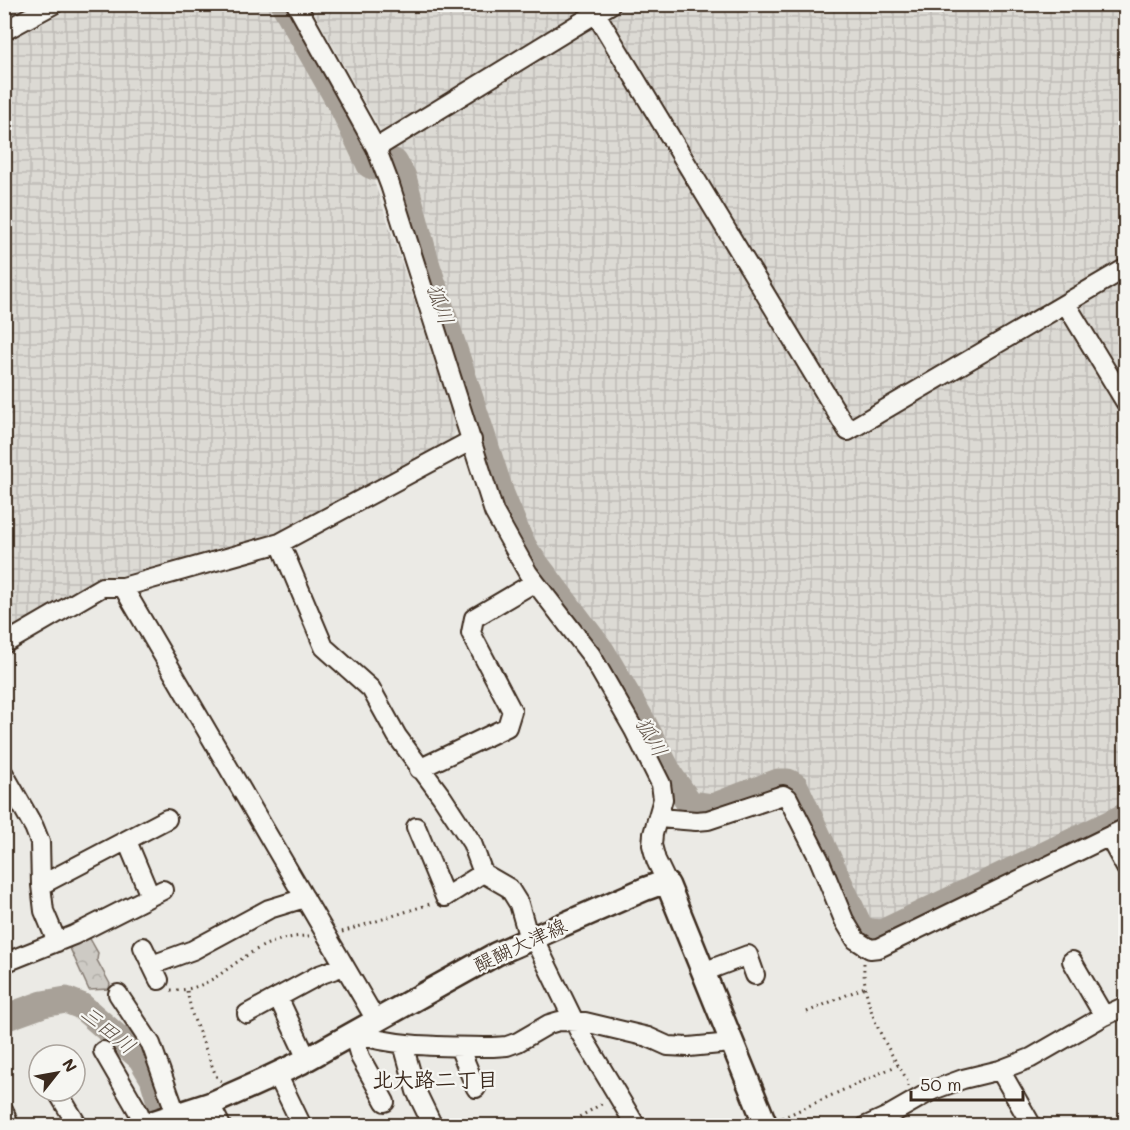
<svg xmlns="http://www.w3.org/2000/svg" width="1130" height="1130" font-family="Mali,'Klee One',sans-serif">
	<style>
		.industrial { fill: url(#industrial-grid) }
		.forest { fill: url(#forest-crowns); stroke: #847a71; stroke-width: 1.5 }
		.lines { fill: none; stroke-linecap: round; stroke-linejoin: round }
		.river { stroke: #a8a198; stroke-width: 27 }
		.minor-casing { stroke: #3b2a1e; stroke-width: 22 }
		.major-casing { stroke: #3b2a1e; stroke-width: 27 }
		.path { stroke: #3b2a1e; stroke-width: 3; stroke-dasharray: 1.5 4.5; stroke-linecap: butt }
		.minor { stroke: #f6f6f2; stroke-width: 18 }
		.major { stroke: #f6f6f2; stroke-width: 22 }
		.labels { text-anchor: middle; stroke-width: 4.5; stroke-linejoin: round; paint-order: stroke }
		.street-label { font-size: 20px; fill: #3b2a1e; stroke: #f6f6f2 }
		.water-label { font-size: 21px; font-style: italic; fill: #615449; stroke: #f6f6f2 }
		.neighbourhood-label { font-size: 21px; font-weight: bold; fill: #3b2a1e; stroke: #f6f6f2 }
	</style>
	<defs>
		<pattern id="industrial-grid" width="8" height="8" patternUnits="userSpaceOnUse" patternTransform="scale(1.5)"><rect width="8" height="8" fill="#dcdad4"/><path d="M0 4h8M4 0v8" fill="none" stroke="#bebbb6"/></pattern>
		<pattern id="forest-crowns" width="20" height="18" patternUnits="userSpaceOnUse" patternTransform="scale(1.5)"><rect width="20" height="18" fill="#cdcac4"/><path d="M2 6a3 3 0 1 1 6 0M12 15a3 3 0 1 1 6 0" fill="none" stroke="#b1aea8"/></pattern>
	</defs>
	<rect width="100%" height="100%" fill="#ebeae5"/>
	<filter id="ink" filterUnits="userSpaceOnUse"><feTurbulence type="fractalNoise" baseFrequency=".0167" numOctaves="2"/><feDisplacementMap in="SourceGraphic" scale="12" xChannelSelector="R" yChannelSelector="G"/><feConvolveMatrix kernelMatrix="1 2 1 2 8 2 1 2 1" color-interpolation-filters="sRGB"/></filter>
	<g filter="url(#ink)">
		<path class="industrial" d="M5,5H34L5,21Z
			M78,5H276L371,172L457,428L451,442L281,533L140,575L102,576L5,633L4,44Z
			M310,5H1125V810L879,930L863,925L798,783L790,777L778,774L705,801L694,796L645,708L601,637L554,577L525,530L515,508L410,183Z"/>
		<path class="forest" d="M89,937L98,953L97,960L110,984L109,989L89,990L69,946Z"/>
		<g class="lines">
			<path class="river" d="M284,4L343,108L370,165L375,167
				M394,162L403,177L427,266L501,494L519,538L528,554L602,652L642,721L671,777L690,804L712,807L778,782H788L795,786L860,928L870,932L882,933L1126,816
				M4,1018L43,1004L66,1000L81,1006L141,1058L153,1078L167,1126"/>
			<g class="minor-casing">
				<path id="minor" d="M296,4L376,148L390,185L494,512L528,573L591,655L634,730L661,784L663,799L653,834L652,845L656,860L668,885
					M590,4L848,431L1126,268
					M4,31L54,4
					M376,148L611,4
					M1066,304L1126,403
					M280,543L324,647L371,689L397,736L442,797L472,843L483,873L509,888L519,904L529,939
					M123,587L376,1020
					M4,644L102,587H123L280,543L472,440
					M419,769L507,727L512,711L471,633L474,618L535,582
					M4,774L34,827L40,842L41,885L44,911L57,942
					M659,818L696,821L708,820L783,795L788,798L819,859L844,920L856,940L870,949L879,948L1126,828
					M416,827L445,897L483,873
					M1109,837L1126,868
					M127,841L150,896
					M41,885L167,819
					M533,937L579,1031L636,1126
					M143,947L159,980
					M1072,961L1104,1016
					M4,963L74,935L163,890
					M152,965L193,950L269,909L305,898
					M703,972L748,955L755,975
					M118,994L151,1044L176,1114
					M278,997L307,1059
					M247,1014L319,975L344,966
					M353,1033C398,1048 446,1046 493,1047L507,1046L518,1042L549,1024L559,1021L585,1022L648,1037L668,1046L689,1047L731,1043
					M353,1033L360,1057L385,1102
					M403,1044L416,1091L431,1122
					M459,1047L476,1088
					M103,1051L139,1113L141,1126
					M1000,1070L1032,1126
					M277,1074L302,1126
					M57,1091L78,1126
					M210,1104L221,1126
					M4,1111L9,1126
					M866,1126L886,1117L933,1090L963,1079L1000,1070L1031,1058L1104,1016L1126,1006"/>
			</g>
			<g class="major-casing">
				<path id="major" d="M142,1126L210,1104L262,1081L302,1062L496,954L645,889L656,885H668L766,1126"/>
			</g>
			<path class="path" d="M342,932L430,904
				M864,963C862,1006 885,1045 908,1081V1087
				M171,990C207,992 226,967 254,951C271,941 289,936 309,936
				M187,991L192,1014L216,1076L221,1081
				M807,1012L865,987
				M782,1118L898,1065
				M564,1126L605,1102"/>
			<use href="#minor" class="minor"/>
			<use href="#major" class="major"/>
		</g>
	</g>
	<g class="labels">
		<g class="street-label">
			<text transform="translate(520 945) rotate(-25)" y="7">醍醐大津線</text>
		</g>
		<g class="water-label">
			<text transform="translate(440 304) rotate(71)" y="7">狐川</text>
			<text transform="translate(651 737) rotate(60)" y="7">狐川</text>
			<text transform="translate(108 1030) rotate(39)" y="7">三田川</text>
		</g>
		<g class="neighbourhood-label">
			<text x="435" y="1087">北大路二丁目</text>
		</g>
	</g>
	<rect width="1130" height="1130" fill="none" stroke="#f6f6f2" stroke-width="24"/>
	<rect x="12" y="12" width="1106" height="1106" fill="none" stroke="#3b2a1e" stroke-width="2" filter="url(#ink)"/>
	<g transform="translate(57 1073) rotate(59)"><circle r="28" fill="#f6f6f2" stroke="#aba49d" stroke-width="1.5"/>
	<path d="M0-4.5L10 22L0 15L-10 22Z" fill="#3b2a1e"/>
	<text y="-9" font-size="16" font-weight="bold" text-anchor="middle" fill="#3b2a1e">N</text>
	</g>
	<path d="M911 1091v9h112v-9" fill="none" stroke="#3b2a1e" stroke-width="3"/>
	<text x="920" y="1091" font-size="18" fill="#3b2a1e" stroke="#f6f6f2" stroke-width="4.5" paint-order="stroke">50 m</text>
</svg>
